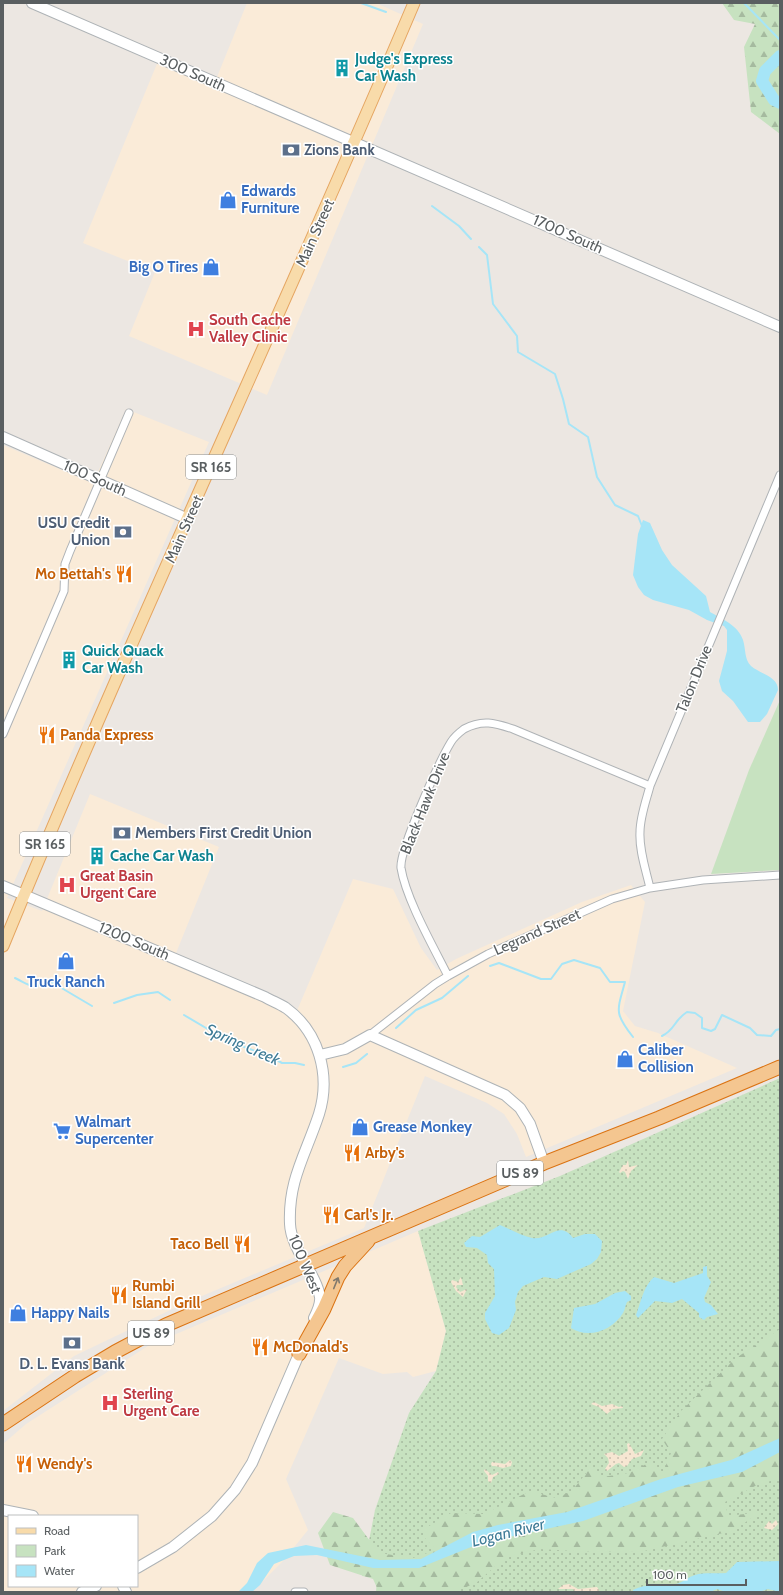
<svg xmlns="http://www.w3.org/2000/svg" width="783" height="1595" font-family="Cabin,sans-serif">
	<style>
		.commercial { fill: #faebd8; fill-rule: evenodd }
		.grass { fill: url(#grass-dots) }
		.forest { fill: url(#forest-firs) }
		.sand { fill: url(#sand-dots) }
		.park { fill: #c7e2c0 }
		.water { fill: #a6e5f7 }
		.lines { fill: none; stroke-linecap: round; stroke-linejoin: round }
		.stream { stroke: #a6e5f7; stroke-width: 2 }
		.river { stroke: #a6e5f7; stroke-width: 12 }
		.street-casing { stroke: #afb3b6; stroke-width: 9 }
		.secondary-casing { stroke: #aeb3b6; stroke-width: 12 }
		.primary-casing { stroke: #e5a561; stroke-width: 13 }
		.highway-casing { stroke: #db7312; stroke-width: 15 }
		.street { stroke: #fff; stroke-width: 7 }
		.secondary { stroke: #fff; stroke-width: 10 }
		.primary { stroke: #f8dbaa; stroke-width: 11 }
		.highway { stroke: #f4c690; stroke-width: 13 }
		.oneway { stroke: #80796d }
		.labels { text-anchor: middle; stroke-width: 3; stroke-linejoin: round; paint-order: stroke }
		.shield { fill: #fff; stroke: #8c8f90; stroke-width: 1 }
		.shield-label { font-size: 14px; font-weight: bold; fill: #5a5f61 }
		.culture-label { font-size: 15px; font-weight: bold; fill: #0d838f; stroke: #fff; text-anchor: start }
		.street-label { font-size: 15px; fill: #5a5f61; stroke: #fff }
		.service-label { font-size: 15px; font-weight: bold; fill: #4e5e75; stroke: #fff; text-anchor: start }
		.shop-label { font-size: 15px; font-weight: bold; fill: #366cbe; stroke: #fff; text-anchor: start }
		.health-label { font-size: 15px; font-weight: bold; fill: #be3a42; stroke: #fff; text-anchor: start }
		.food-label { font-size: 15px; font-weight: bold; fill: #c56008; stroke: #fff; text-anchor: start }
		.water-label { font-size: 16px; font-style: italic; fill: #3f7c97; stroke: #fff }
	</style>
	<defs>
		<pattern id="grass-dots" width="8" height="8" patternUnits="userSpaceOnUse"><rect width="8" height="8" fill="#c7e2c0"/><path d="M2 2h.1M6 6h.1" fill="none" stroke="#a5ba9f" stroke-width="1.8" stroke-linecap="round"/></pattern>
		<pattern id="forest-firs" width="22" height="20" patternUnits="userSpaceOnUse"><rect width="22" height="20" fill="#c7e2c0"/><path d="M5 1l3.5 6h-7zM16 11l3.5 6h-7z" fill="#a5ba9f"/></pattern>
		<pattern id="sand-dots" width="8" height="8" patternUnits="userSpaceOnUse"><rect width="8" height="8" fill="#f6e6d2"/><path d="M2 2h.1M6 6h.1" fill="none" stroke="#cabeae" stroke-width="1.8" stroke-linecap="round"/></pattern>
	</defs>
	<rect width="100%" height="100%" fill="#ece7e2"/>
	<path class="commercial" d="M247,3H376L423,24L267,395L129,336L155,272L83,243L161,54L217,77Z
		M126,409L209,442L7,898L42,911L90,794L219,847L172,963L296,1013L353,879L393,889L421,948L437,970L456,959L582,902L631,885L645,902L623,1011L635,1026L658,1033L737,1068L526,1157L517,1134L504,1114L487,1103L425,1076L364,1228L183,1304L74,1356L3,1411V445L93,483Z
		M418,1231L446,1331L436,1371L413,1377L407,1372L383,1374L339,1358L286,1479L308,1530L282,1562L252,1592H3V1444L26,1424L148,1346ZM9,1516H137V1586H9Z"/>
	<path class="grass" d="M780,1078V1592H376L377,1578L362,1576L375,1510L409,1413L436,1371L446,1331L418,1231L560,1176Z"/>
	<path class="forest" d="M722,3H780V134L751,112L744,47L755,24L734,20Z
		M780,1329V1478L757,1485L725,1502L728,1516L761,1512L732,1531L644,1551L592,1552L540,1549L506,1557L476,1583L454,1592H379L373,1579L330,1565L318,1533L333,1512L353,1518L379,1553L413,1558L436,1550L424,1537V1529L451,1513L484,1514L530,1491L556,1498L572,1491L590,1468L602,1477L629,1473L652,1461L662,1475L671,1453L662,1439L681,1411L736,1358Z"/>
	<path class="sand" d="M628,1160L629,1167L638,1165L631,1171L628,1179L625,1172L623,1171L620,1173L619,1172L623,1165H626Z
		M461,1277L463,1285H457L456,1287L460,1292L467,1289L463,1297L456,1291L451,1282L452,1280L458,1282Z
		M594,1402L602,1406L612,1404L619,1407L622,1406L623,1408L613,1409L607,1414L599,1407L591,1404Z
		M629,1443L635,1454L644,1450L641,1456L632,1459L627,1466L624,1467L619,1463L616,1464L607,1471L605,1469L609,1463L608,1458L604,1454L612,1452L619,1456L628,1451L627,1444Z
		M510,1460L512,1462L511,1466L503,1468L495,1466H492L491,1464L492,1462L505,1464Z
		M485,1469L492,1475L498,1472L499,1474L493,1477L491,1483L488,1481V1476L484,1471Z
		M776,1520L778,1524L772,1530L764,1528L769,1521L772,1524Z
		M569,1584L578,1589L597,1587L599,1590L598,1592H575L573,1589H558L563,1585Z"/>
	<path class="park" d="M780,700V870L711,874L749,770Z"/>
	<path class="water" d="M643,520L650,523L662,550L672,565L706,596L710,612C722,619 738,625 743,640C746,649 744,659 751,666C760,674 778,676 778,690L767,714L760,722H748L733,701L722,691L719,681L727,651V630L724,626L707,620L689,610L653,600L644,595L638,587L633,575L638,534Z
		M500,1225C510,1229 521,1236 532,1238C549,1241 559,1219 573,1238L585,1234H595L602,1241L601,1252L597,1259L591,1264L557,1279L544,1277L523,1286L518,1292L515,1302L516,1310L509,1328L499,1335L492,1333L485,1319V1313L495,1296L494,1269L488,1263L487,1255L477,1248L466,1247L464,1243L472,1236L480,1237Z
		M707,1266V1276L711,1282L704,1298L705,1302L711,1305L718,1314L707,1317L704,1320L699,1317V1313L682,1299L672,1303L655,1301L638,1318L636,1315C641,1302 643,1287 654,1277L674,1283L703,1273V1267Z
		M625,1291L631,1296V1300L627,1302C625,1306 625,1310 623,1313C612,1331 588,1339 571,1328L574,1308L595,1304L615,1293Z
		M780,1438V1452L742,1472L678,1487L583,1521L481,1543L419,1568H373L317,1555L294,1556L274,1564L260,1585L252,1592H238L247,1583L257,1563L268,1553L306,1545L380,1560L421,1559L473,1532L498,1525L567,1512L661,1479L731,1460Z
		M780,1561V1592L768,1589L759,1592H726L717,1589L710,1592H633V1590C651,1581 660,1589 676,1584C682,1583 688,1577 695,1575C705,1572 716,1574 726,1573L737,1562Z"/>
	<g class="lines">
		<path class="stream" d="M361,3L386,12
			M744,3L780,40
			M432,206L459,226L471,239
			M479,247L487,255L493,304L517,336L518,352L555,374L563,399L569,424L588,437L597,477L615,505L638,516L642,526
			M490,966L499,963L541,979H551L562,964L574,960L600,968L610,982H625C617,1011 614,1013 633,1037
			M15,978C30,985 34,991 48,980L92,1006
			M114,1003L137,995L158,992L170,1000
			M184,1015L228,1041L269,1056L282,1063H295L304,1065
			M396,1028L416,1010L442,998L468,976
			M662,1036C676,1029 673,1021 687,1012L695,1013L702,1018V1028L711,1031L715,1029L722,1015L750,1028L757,1035L771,1036L776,1030L780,1029
			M343,1067L356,1063L367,1054"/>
		<path class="river" d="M780,56L765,71L762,81L774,100L780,103"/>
		<g class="street-casing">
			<path id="street" d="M3,734L64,591L65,564L70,551L129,413
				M650,888C646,870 639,851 640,832C640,817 646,801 650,786L780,475
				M448,976C433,946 406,899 401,868C399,850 440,760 451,742C454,737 460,732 464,729C482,719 495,723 513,729L650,786
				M370,1035L435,984L448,976L488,954L612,899L650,888L703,880L780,875
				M295,1592H304"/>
		</g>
		<g class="secondary-casing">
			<path id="secondary" d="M32,3L780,327
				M3,437L188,519
				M3,886L265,997C272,1001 280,1004 286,1008C319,1032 331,1075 319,1114C306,1154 288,1180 290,1224C291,1249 316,1273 320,1297C321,1304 317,1312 314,1318
				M320,1055L345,1049L370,1035L505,1095L520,1108L530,1124L544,1163
				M3,1510L33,1516
				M137,1568L173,1547L212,1516L235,1490L252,1463L302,1347
				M123,1586L126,1592
				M82,1592L96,1586"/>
		</g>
		<g class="primary-casing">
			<path id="primary" d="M3,946C133,629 280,319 414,3"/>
		</g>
		<g class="highway-casing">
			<path id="highway" d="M299,1354L324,1309L338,1277L345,1266L368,1241
				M3,1424L75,1376L115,1352L166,1325L544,1163L659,1118L780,1067"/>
		</g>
		<use href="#street" class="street"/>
		<use href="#secondary" class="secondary"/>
		<use href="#primary" class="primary"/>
		<use href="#highway" class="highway"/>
	</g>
	<defs><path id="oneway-shaft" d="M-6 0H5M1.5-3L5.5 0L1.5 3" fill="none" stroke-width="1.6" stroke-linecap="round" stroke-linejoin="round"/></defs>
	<use class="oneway" href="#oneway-shaft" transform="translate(336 1283) rotate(-68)"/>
	<defs>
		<g id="building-bare" transform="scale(1.38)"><path d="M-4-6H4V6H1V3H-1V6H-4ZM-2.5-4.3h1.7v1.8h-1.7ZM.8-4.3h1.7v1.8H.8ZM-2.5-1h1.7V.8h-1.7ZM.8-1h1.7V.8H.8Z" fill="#0f9aa8" stroke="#fff" stroke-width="2.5" paint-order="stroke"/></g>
		<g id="bank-bare" transform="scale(1.38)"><path d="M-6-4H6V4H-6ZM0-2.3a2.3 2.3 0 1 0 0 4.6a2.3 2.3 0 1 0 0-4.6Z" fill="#5c6f8a" stroke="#fff" stroke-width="2.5" paint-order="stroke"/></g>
		<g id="shop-bare" transform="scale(1.38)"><path d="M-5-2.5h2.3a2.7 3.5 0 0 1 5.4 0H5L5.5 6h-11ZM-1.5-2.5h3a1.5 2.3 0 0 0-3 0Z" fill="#3f7fe0" stroke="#fff" stroke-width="2.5" paint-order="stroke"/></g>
		<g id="hospital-bare" transform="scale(1.38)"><path d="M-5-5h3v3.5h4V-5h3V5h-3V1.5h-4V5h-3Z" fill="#e0444e" stroke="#fff" stroke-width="2.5" paint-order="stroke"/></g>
		<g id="restaurant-bare" transform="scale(1.38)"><path d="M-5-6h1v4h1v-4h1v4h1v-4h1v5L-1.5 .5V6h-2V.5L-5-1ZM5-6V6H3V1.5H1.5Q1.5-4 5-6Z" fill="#e8710a" stroke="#fff" stroke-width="2.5" paint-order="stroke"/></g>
		<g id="supermarket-bare" transform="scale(1.38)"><path d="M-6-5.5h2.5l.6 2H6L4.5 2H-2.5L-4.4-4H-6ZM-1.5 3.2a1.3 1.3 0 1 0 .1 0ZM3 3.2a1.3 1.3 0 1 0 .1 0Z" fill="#3f7fe0" stroke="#fff" stroke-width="2.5" paint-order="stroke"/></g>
	</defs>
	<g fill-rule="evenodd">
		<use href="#building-bare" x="342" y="68"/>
		<use href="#bank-bare" x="291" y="150"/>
		<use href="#shop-bare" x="228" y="200"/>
		<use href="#shop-bare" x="211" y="267"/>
		<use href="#hospital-bare" x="196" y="329"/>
		<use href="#bank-bare" x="123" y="532"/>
		<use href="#restaurant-bare" x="124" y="574"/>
		<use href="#building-bare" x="69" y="660"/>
		<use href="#restaurant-bare" x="47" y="735"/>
		<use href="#bank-bare" x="122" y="833"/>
		<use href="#building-bare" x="97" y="856"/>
		<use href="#hospital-bare" x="67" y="885"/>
		<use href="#shop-bare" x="66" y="961"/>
		<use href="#shop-bare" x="625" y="1059"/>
		<use href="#shop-bare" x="360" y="1127"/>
		<use href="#supermarket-bare" x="62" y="1131"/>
		<use href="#restaurant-bare" x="352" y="1153"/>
		<use href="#restaurant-bare" x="331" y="1215"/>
		<use href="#restaurant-bare" x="242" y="1244"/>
		<use href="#restaurant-bare" x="119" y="1295"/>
		<use href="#shop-bare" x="18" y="1313"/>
		<use href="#bank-bare" x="72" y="1343"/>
		<use href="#restaurant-bare" x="260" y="1347"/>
		<use href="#hospital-bare" x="110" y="1403"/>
		<use href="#restaurant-bare" x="24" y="1464"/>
	</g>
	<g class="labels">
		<g class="shield">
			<rect x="186" y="455" width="50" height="24" rx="3"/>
			<rect x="20" y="832" width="50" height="24" rx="3"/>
			<rect x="497" y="1161" width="46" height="24" rx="3"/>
			<rect x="128" y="1321" width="46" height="24" rx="3"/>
		</g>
		<g class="shield-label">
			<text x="211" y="472">SR 165</text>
			<text x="45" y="849">SR 165</text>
			<text x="520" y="1178">US 89</text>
			<text x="151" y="1338">US 89</text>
		</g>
		<g class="culture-label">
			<text x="355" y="64">Judge's Express<tspan x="355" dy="17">Car Wash</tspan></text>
			<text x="82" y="656">Quick Quack<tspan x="82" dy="17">Car Wash</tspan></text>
			<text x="110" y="861">Cache Car Wash</text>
		</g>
		<g class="street-label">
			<text transform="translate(193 73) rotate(24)" y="5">300 South</text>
			<text transform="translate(315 233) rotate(-66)" y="5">Main Street</text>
			<text transform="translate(568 234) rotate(24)" y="5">1700 South</text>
			<text transform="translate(95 478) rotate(24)" y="5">100 South</text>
			<text transform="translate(184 529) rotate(-66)" y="5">Main Street</text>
			<text transform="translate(694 679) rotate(-68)" y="5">Talon Drive</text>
			<text transform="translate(425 803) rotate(-68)" y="5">Black Hawk Drive</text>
			<text transform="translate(537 932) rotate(-24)" y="5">Legrand Street</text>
			<text transform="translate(134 941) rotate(23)" y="5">1200 South</text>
			<text transform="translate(305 1264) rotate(67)" y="5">100 West</text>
		</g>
		<g class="service-label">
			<text x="304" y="155">Zions Bank</text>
			<text x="110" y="528" text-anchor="end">USU Credit<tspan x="110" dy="17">Union</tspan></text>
			<text x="135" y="838">Members First Credit Union</text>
			<text x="72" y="1369" text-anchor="middle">D. L. Evans Bank</text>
		</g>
		<g class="shop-label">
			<text x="241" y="196">Edwards<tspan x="241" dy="17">Furniture</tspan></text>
			<text x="198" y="272" text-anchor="end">Big O Tires</text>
			<text x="66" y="987" text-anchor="middle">Truck Ranch</text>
			<text x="638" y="1055">Caliber<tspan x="638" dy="17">Collision</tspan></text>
			<text x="75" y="1127">Walmart<tspan x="75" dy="17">Supercenter</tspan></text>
			<text x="373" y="1132">Grease Monkey</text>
			<text x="31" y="1318">Happy Nails</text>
		</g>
		<g class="health-label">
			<text x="209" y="325">South Cache<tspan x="209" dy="17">Valley Clinic</tspan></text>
			<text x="80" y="881">Great Basin<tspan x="80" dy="17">Urgent Care</tspan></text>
			<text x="123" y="1399">Sterling<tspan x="123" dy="17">Urgent Care</tspan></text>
		</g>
		<g class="food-label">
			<text x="111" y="579" text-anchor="end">Mo Bettah's</text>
			<text x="60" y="740">Panda Express</text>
			<text x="365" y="1158">Arby's</text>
			<text x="344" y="1220">Carl's Jr.</text>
			<text x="229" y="1249" text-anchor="end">Taco Bell</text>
			<text x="132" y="1291">Rumbi<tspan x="132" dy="17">Island Grill</tspan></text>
			<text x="273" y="1352">McDonald's</text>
			<text x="37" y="1469">Wendy's</text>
		</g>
		<g class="water-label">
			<text transform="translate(243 1044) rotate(24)" y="6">Spring Creek</text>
			<text transform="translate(508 1532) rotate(-14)" y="6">Logan River</text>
		</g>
	</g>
	<rect width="783" height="1595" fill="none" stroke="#5a5f61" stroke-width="8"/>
	<rect x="8" y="1515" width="130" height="72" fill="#ffffff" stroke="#bdbfc0"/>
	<rect x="16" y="1528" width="20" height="6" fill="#f8dbaa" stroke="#bdbfc0"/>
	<text x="44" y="1535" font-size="12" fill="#5a5f61">Road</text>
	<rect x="16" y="1545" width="20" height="12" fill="#c7e2c0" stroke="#bdbfc0"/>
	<text x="44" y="1555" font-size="12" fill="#5a5f61">Park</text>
	<rect x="16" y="1565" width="20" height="12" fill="#a6e5f7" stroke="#bdbfc0"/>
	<text x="44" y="1575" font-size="12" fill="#5a5f61">Water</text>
	<path d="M647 1579v6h99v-6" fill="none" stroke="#5a5f61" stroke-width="2"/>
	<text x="653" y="1579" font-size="12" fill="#5a5f61" stroke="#ffffff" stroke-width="3" paint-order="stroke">100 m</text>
</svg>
